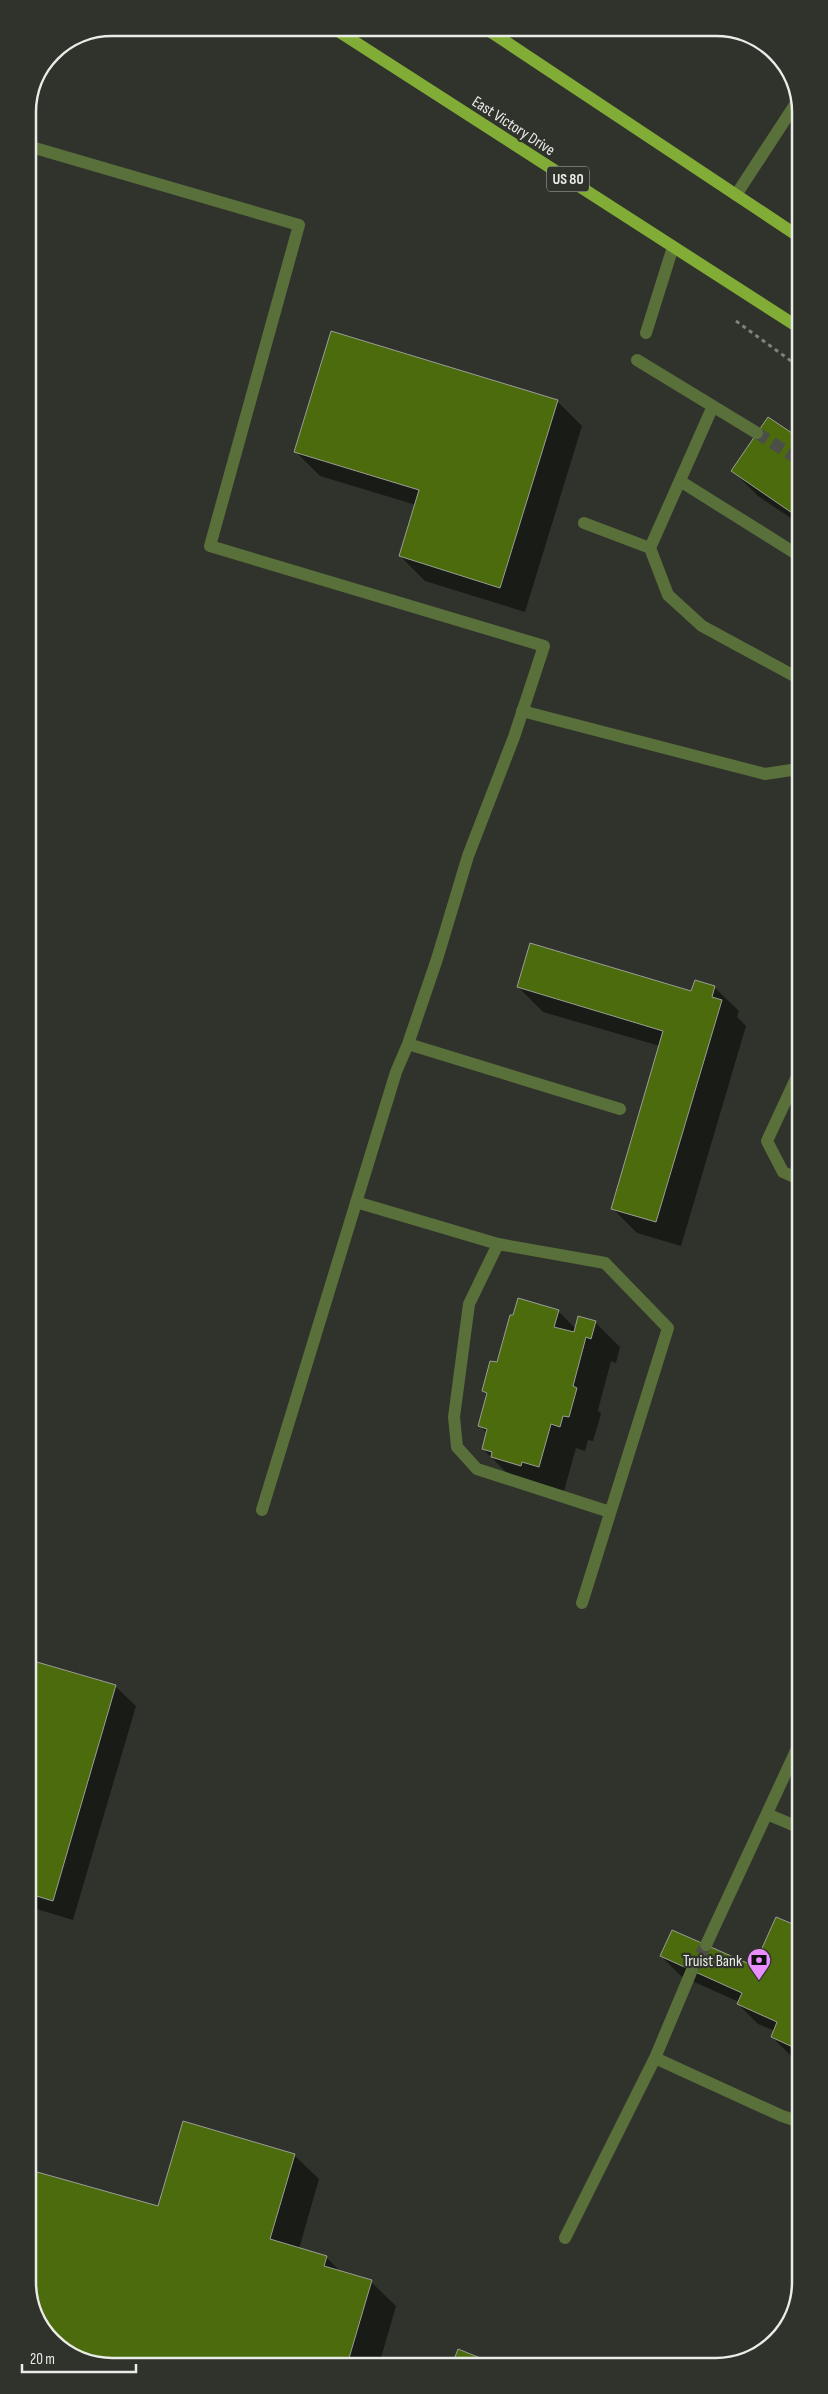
<svg xmlns="http://www.w3.org/2000/svg" width="828" height="2394" font-family="'Sofia Sans Condensed',sans-serif">
	<style>
		.shadow { fill: #0007 }
		.building { fill: #4c6b0d; stroke: #9a9e95 }
		.lines { fill: none; stroke-linecap: round; stroke-linejoin: round }
		.minor-tunnel { stroke: #4c4f48; stroke-width: 12; stroke-dasharray: 12 6; stroke-linecap: butt }
		.path { stroke: #7f827c; stroke-width: 3; stroke-dasharray: 4 4; stroke-linecap: butt }
		.minor { stroke: #5a703b; stroke-width: 12 }
		.major { stroke: #81ac35; stroke-width: 12 }
		.labels { text-anchor: middle; stroke-width: 4.5; stroke-linejoin: round; paint-order: stroke }
		.shield { fill: #30332c; stroke: #b2b4af; stroke-width: 1 }
		.shield-label { font-size: 15px; font-weight: bold; fill: #e9ece7 }
		.street-label { font-size: 16px; fill: #e9ece7; stroke: #30332c }
		.poi-label { font-size: 16px; fill: #e9ece7; stroke: #30332c; text-anchor: end }
		.rim { fill: none; stroke: #e9ece7; stroke-width: 2.5 }
	</style>
	<rect width="100%" height="100%" fill="#30332c"/>
	<path class="shadow" d="M557,401L582,426L525,612L425,581L400,556L416,505L320,476L295,451Z
		M769,419L798,439V523L758,496L733,471Z
		M518,987L692,992L714,987L739,1011L737,1017L746,1026L681,1246L637,1233L612,1208L660,1046L543,1012Z
		M558,1311L576,1329L595,1322L620,1347L616,1363L611,1361L598,1410L601,1414L593,1441L588,1440L585,1451L576,1448L564,1491L508,1474L483,1449L487,1433L480,1426L488,1396L483,1391L498,1363Z
		M30,1661L115,1686L136,1706L73,1920L30,1907Z
		M777,1918L800,1928V2061L792,2057L772,2037L775,2031L758,2024L738,2004L739,2002L681,1976L661,1956L755,1968Z
		M294,2155L319,2179L299,2249L326,2257L342,2273L371,2282L396,2306L379,2365L106,2366L56,2346L159,2208Z"/>
	<path class="building" d="M331,331L558,400L500,588L399,556L419,490L294,452Z
		M768,417L798,437V517L731,471Z
		M530,943L691,991L695,980L715,986L712,997L722,1000L656,1222L611,1209L663,1031L517,987Z
		M518,1298L559,1310L554,1327L574,1332L578,1316L596,1321L591,1339L586,1337L573,1386L577,1388L569,1417L563,1416L560,1427L551,1424L539,1467L522,1462L521,1466L491,1457L492,1452L482,1449L487,1429L478,1426L487,1393L482,1391L490,1361L497,1362L510,1315H513Z
		M30,1660L116,1685L53,1901L30,1894Z
		M776,1917L800,1927V2036L795,2048L771,2037L777,2022L737,2004L742,1993L660,1956L672,1930L754,1966Z
		M183,2121L295,2154L270,2239L327,2256L324,2266L372,2280L347,2365L106,2366L56,2346L30,2304V2170L158,2206Z
		M458,2349L498,2365H452Z"/>
	<g class="lines">
		<path class="minor-tunnel" d="M757,433L798,459
			M692,1970L706,1945"/>
		<path class="path" d="M736,321L798,366"/>
		<path class="minor" d="M718,28L723,31
			M28,146L299,225L210,546L544,646L514,737L468,856L437,959L408,1044L396,1072L262,1510
			M736,195L798,100
			M646,333L673,247
			M637,360L757,433
			M680,481L798,555
			M584,523L650,548L713,406
			M650,548L668,595L702,626L798,678
			M522,711L765,774L798,769
			M408,1044L620,1109
			M799,1072L767,1141L783,1172L799,1179
			M356,1202L498,1244
			M582,1603L668,1328L605,1263L498,1244L469,1304L454,1417L457,1447L477,1469L610,1512
			M767,1814L800,1828
			M706,1945L800,1742
			M655,2058L782,2116L800,2122
			M565,2238L655,2058L692,1970"/>
		<path class="major" d="M488,30L798,236
			M338,31L798,327"/>
	</g>
	<defs>
		<g id="bank-pin" transform="scale(1.25)"><path d="M0 17L-7.5 6A9.5 9.5 0 1 1 7.5 6Z" fill="#e98efe" stroke="#30332c"/><path d="M-6-4H6V4H-6ZM0-2.3a2.3 2.3 0 1 0 0 4.6a2.3 2.3 0 1 0 0-4.6Z" fill="#111"/></g>
	</defs>
	<g fill-rule="evenodd">
		<use href="#bank-pin" x="759" y="1960"/>
	</g>
	<g class="labels">
		<rect class="shield" x="547" y="166.5" width="42" height="25" rx="4"/>
		<g class="shield-label">
			<text x="568" y="184">US 80</text>
		</g>
		<g class="street-label">
			<text transform="translate(514 125) rotate(33)" y="6">East Victory Drive</text>
		</g>
		<g class="poi-label">
			<text x="742" y="1966">Truist Bank</text>
		</g>
	</g>
	<path d="M0 0H828V2394H0ZM112 36H716A76 76 0 0 1 792 112V2282A76 76 0 0 1 716 2358H112A76 76 0 0 1 36 2282V112A76 76 0 0 1 112 36Z" fill="#30332c" fill-rule="evenodd"/>
	<path class="rim" d="M112 36H716A76 76 0 0 1 792 112V2282A76 76 0 0 1 716 2358H112A76 76 0 0 1 36 2282V112A76 76 0 0 1 112 36Z"/>
	<path d="M22 2364v8h114v-8" fill="none" stroke="#e9ece7" stroke-width="2.5"/>
	<text x="30" y="2364" font-size="15" fill="#e9ece7" stroke="#30332c" stroke-width="4" paint-order="stroke">20 m</text>
</svg>
